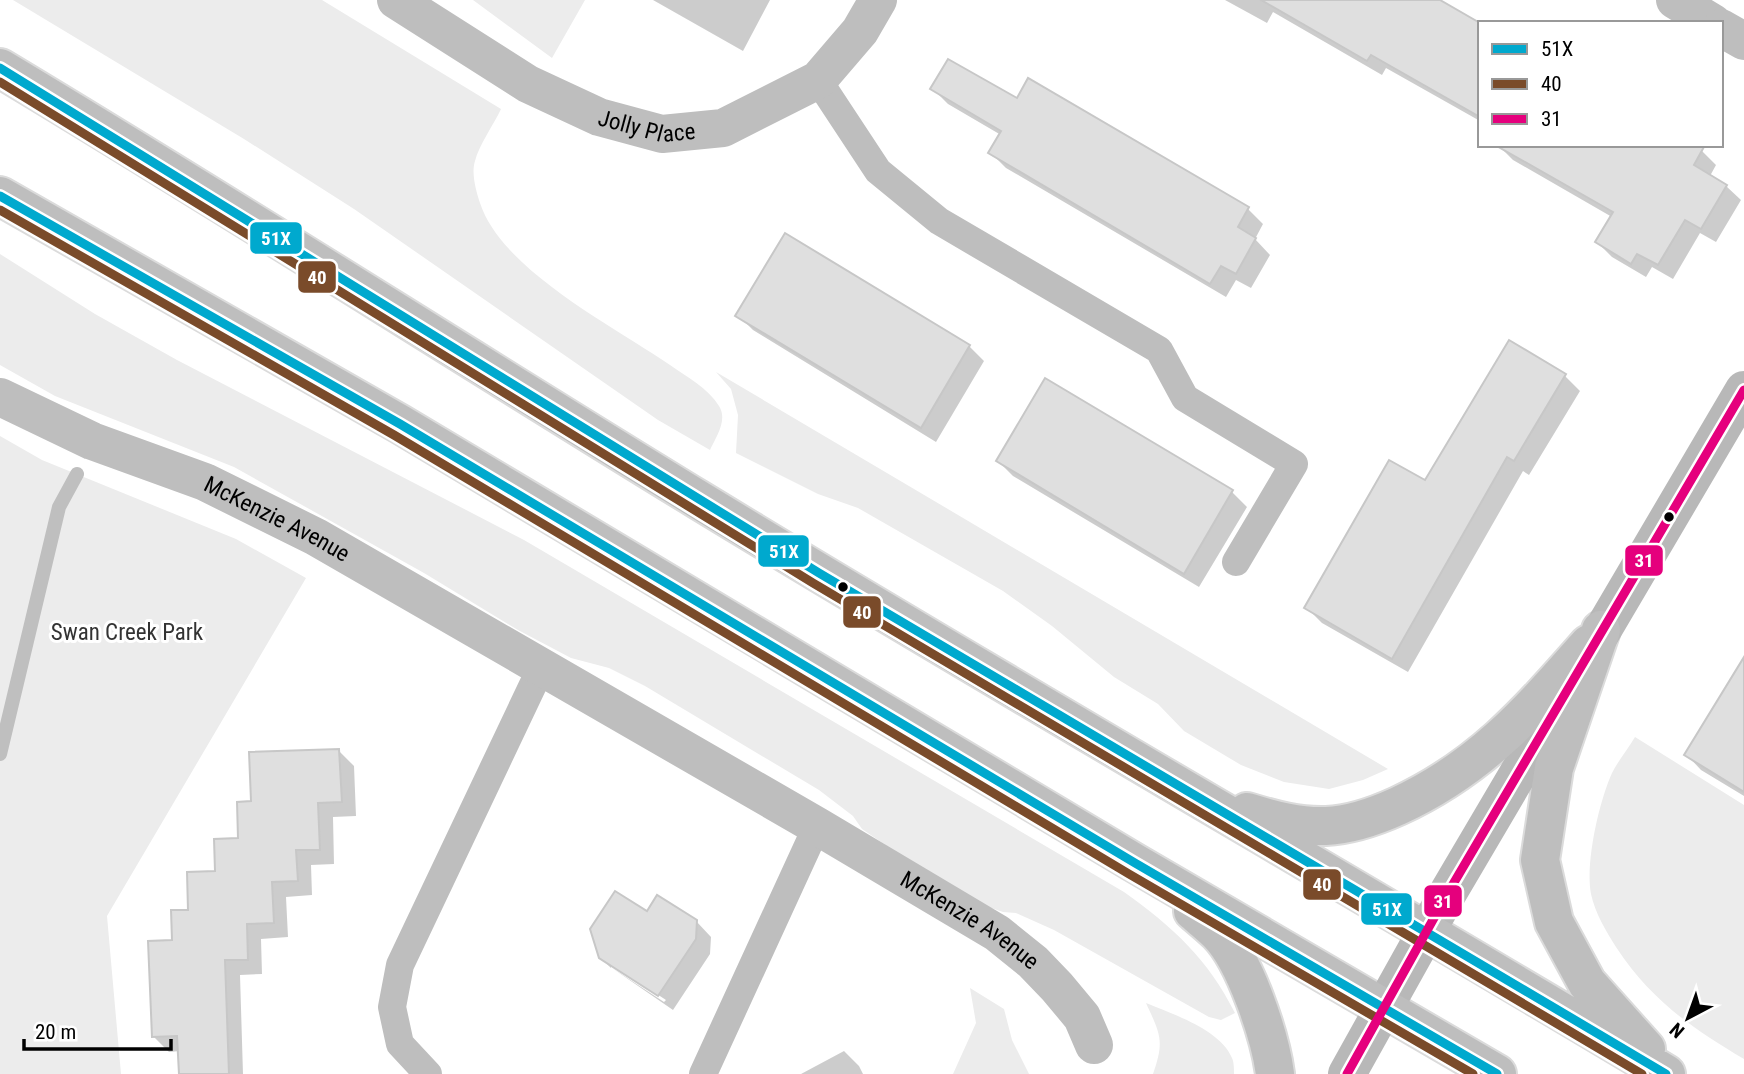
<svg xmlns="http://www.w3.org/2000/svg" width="1744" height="1074" font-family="'Roboto Condensed',sans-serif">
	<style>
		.green { fill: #ececec }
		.shadow { fill: #0003 }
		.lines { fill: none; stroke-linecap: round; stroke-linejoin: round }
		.stream { stroke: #bfbfbf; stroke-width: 14 }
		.building { fill: #dfdfdf; stroke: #c7c7c7; stroke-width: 2 }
		.primary-casing { stroke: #dbdbdb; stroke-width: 42 }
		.lane { stroke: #bebebe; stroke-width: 28 }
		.street { stroke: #bebebe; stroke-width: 38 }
		.secondary { stroke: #b8b8b8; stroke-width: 38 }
		.primary { stroke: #bebebe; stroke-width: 38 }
		.bus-1-casing { stroke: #fff; stroke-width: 14 }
		.bus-2-casing { stroke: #fff; stroke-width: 14 }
		.bus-3-casing { stroke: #fff; stroke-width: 14 }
		.bus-1 { stroke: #00a9ce; stroke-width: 9 }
		.bus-2 { stroke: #7a4b2a; stroke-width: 9 }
		.bus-3 { stroke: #e5007d; stroke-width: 9 }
		.bus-dot { fill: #000; stroke: #fff; stroke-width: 2.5 }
		.labels { text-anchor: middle; stroke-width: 6; stroke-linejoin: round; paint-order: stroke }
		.street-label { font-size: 23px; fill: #000; stroke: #fff }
		.park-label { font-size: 23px; fill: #333; stroke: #fff }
		.line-badge { stroke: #fff; stroke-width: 2.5 }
		.badge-label { font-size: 19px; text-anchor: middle; font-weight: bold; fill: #fff }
	</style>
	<rect width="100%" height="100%" fill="#fff"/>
	<path class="green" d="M13,0H322L501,109C494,124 479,145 475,161C471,173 476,191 480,203C502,270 613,326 670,365C687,377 708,388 719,406C728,420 716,437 710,450L658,420L354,209L244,139Z
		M473,0H585L552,58Z
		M0,254L95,314L177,360L524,540L1124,892C1173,927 1208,959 1235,1013L1221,1020L1209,1017L1054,930L1016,913L1003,912L965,899L862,829L853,816L819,790L645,686L609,668L571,658L518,630L424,573L234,467L55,396L0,365Z
		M716,372L1388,769L1363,780L1329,789L1284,782L1241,765L1184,731L1158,704L1114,677L1052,626L1003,591L858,508L818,494L736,453L738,415L731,389Z
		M0,436L42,460L236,539L306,578L107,916L121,1074H0Z
		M1635,737L1744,805V1059C1690,1027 1651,1000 1616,947C1606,931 1595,913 1591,894C1585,863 1599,802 1612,773C1618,761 1628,749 1635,737Z
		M970,988L1004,1009L1012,1040L1029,1074H953L976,1023Z
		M1146,1003C1172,1014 1220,1029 1232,1058C1234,1062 1234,1069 1234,1074H1153C1165,1040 1160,1034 1146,1003Z"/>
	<path class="shadow" d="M653,0H770L743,51Z
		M1225,0H1436L1480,25V121L1386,68L1382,75L1273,12L1267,23Z
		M1028,81L1248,209L1263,224L1255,239L1270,255L1251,288L1236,280L1226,297L1006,168L991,153L1001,135L948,104L933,89L1017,100Z
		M1499,146L1702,151L1716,165L1710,176L1726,186L1741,200L1716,242L1700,233L1673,279L1652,267L1646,277L1612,257L1597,242L1612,217L1513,160Z
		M785,236L969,346L984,361L936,442L753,330L738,315Z
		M1565,376L1580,391L1529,475L1523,471L1408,672L1322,623L1307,608L1426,482Z
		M1046,380L1232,492L1247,507L1199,587L1013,476L998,461Z
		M1744,681V796L1701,770L1686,754Z
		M339,751L354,766L356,816L333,817L334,864L311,865L312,895L286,897L288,937L261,939L262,974L240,975L243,1074H181L180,1051L169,1052L154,1037L174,942L190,911L240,840L253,803Z
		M647,914L696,921L711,937L710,954L673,1010L612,968L664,1002L666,1000L611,964V968L600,957Z
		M844,1051L859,1066L863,1074H801Z"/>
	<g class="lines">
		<path class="stream" d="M0,754L59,507L77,474"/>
	</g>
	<path class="building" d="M1261,0H1440L1480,23V117L1371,55L1367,61Z
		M948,59L1017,98L1028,78L1249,207L1238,227L1256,238L1236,274L1221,266L1210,284L988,153L1001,131L930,89Z
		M1495,145H1705L1694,165L1727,185L1701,229L1685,220L1658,265L1637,254L1631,264L1595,242L1613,212Z
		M785,233L970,345L921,428L735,316Z
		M1509,340L1566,374L1514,461L1507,457L1392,659L1304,608L1389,460L1425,480Z
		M1045,378L1233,490L1184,574L996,461Z
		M1744,657V792L1684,755Z
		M339,749L342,802L318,803L320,850H296L298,881L272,882L274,923L247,924L248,960H225L229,1074H179L177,1036L152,1037L148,941L172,940L171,910H188L187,872L215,871L214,839L238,838L237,802L251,801L249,752Z
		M615,891L647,911L657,895L697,920L696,939L658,996L599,958L590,929Z"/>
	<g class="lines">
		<g class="primary-casing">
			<path id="primary" d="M0,68C235,209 465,357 699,500C1019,695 1344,881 1666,1074
				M0,196L400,424L1135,863L1497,1074
				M1601,630L1554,768L1540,860L1554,922L1587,983L1646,1049
				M1247,812C1273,820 1299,827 1326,826C1350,825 1376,816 1398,806C1482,767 1529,712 1589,644
				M1193,911C1201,918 1210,925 1218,933C1245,960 1270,1036 1275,1074"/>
		</g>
		<path class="lane" d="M818,80L878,171L939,221L1159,350L1185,398L1294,464L1236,562
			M428,1074L400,1044L392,1007L400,965L541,668
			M703,1074L817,826"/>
		<g class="street">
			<path id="s1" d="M396,0L528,84L599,117L662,134L723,128L818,80L860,31L878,0"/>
			<path d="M1675,0L1713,23"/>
			<path d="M1721,28L1744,41"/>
			<path id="s2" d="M0,397L92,441L205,482L316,537L817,826L997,933L1033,962L1057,987L1082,1017L1094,1045"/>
		</g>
		<path class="secondary" d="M1347,1074L1449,891L1744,390"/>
		<use href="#primary" class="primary"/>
		<g class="bus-1-casing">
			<path id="bus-1" d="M0,68L819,573L1666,1074
				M0,196L400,424L1135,863L1497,1074"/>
		</g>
		<g class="bus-2-casing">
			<path id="bus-2" d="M0,82L813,583L1642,1074
				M0,210L394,435L1129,874L1473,1074"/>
		</g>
		<g class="bus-3-casing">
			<path id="bus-3" d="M1347,1074L1449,891L1744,390"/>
		</g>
		<use href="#bus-1" class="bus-1"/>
		<use href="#bus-2" class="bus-2"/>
		<use href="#bus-3" class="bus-3"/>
	</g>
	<g class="bus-dot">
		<circle cx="1669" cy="517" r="6"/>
		<circle cx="843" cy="587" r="6"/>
	</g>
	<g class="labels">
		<g class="street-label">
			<text dy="8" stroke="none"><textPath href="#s1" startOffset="284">Jolly Place</textPath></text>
			<text dy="8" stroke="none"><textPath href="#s2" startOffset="303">McKenzie Avenue</textPath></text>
			<text dy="8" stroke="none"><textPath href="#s2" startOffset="1104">McKenzie Avenue</textPath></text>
		</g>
		<g class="park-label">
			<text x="127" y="640">Swan Creek Park</text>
		</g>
	</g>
	<g class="line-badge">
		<rect x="249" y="221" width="54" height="34" rx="7" fill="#00a9ce"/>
		<rect x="297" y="260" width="40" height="34" rx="7" fill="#7a4b2a"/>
		<rect x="757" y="534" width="53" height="34" rx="7" fill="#00a9ce"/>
		<rect x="1624" y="544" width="40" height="33" rx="7" fill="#e5007d"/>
		<rect x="842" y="595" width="40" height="34" rx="7" fill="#7a4b2a"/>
		<rect x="1302" y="868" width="40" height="33" rx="7" fill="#7a4b2a"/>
		<rect x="1423" y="884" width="40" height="34" rx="7" fill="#e5007d"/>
		<rect x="1360" y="892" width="53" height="34" rx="7" fill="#00a9ce"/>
	</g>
	<g class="badge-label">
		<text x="276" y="245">51X</text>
		<text x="317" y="284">40</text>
		<text x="784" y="558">51X</text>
		<text x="1644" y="567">31</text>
		<text x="862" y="619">40</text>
		<text x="1322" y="891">40</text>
		<text x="1443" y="908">31</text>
		<text x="1387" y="916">51X</text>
	</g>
	<rect x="1478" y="21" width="245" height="126" fill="#ffffff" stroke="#999999" stroke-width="2"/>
	<rect x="1492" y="44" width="35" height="10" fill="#00a9ce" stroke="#999999" stroke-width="2"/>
	<text x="1541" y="56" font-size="21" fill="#000000">51X</text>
	<rect x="1492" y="79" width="35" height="10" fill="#7a4b2a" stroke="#999999" stroke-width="2"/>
	<text x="1541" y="91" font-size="21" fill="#000000">40</text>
	<rect x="1492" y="114" width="35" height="10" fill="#e5007d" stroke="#999999" stroke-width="2"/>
	<text x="1541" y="126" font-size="21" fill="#000000">31</text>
	<g transform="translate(1688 1018) rotate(221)" stroke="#ffffff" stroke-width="5" paint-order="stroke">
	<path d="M0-5L12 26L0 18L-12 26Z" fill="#000000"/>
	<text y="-10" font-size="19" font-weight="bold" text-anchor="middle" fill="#000000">N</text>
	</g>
	<path d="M24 1039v10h147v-10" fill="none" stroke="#000000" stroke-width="3.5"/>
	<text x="35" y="1039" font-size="21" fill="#000000" stroke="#ffffff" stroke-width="5" paint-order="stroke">20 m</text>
</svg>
